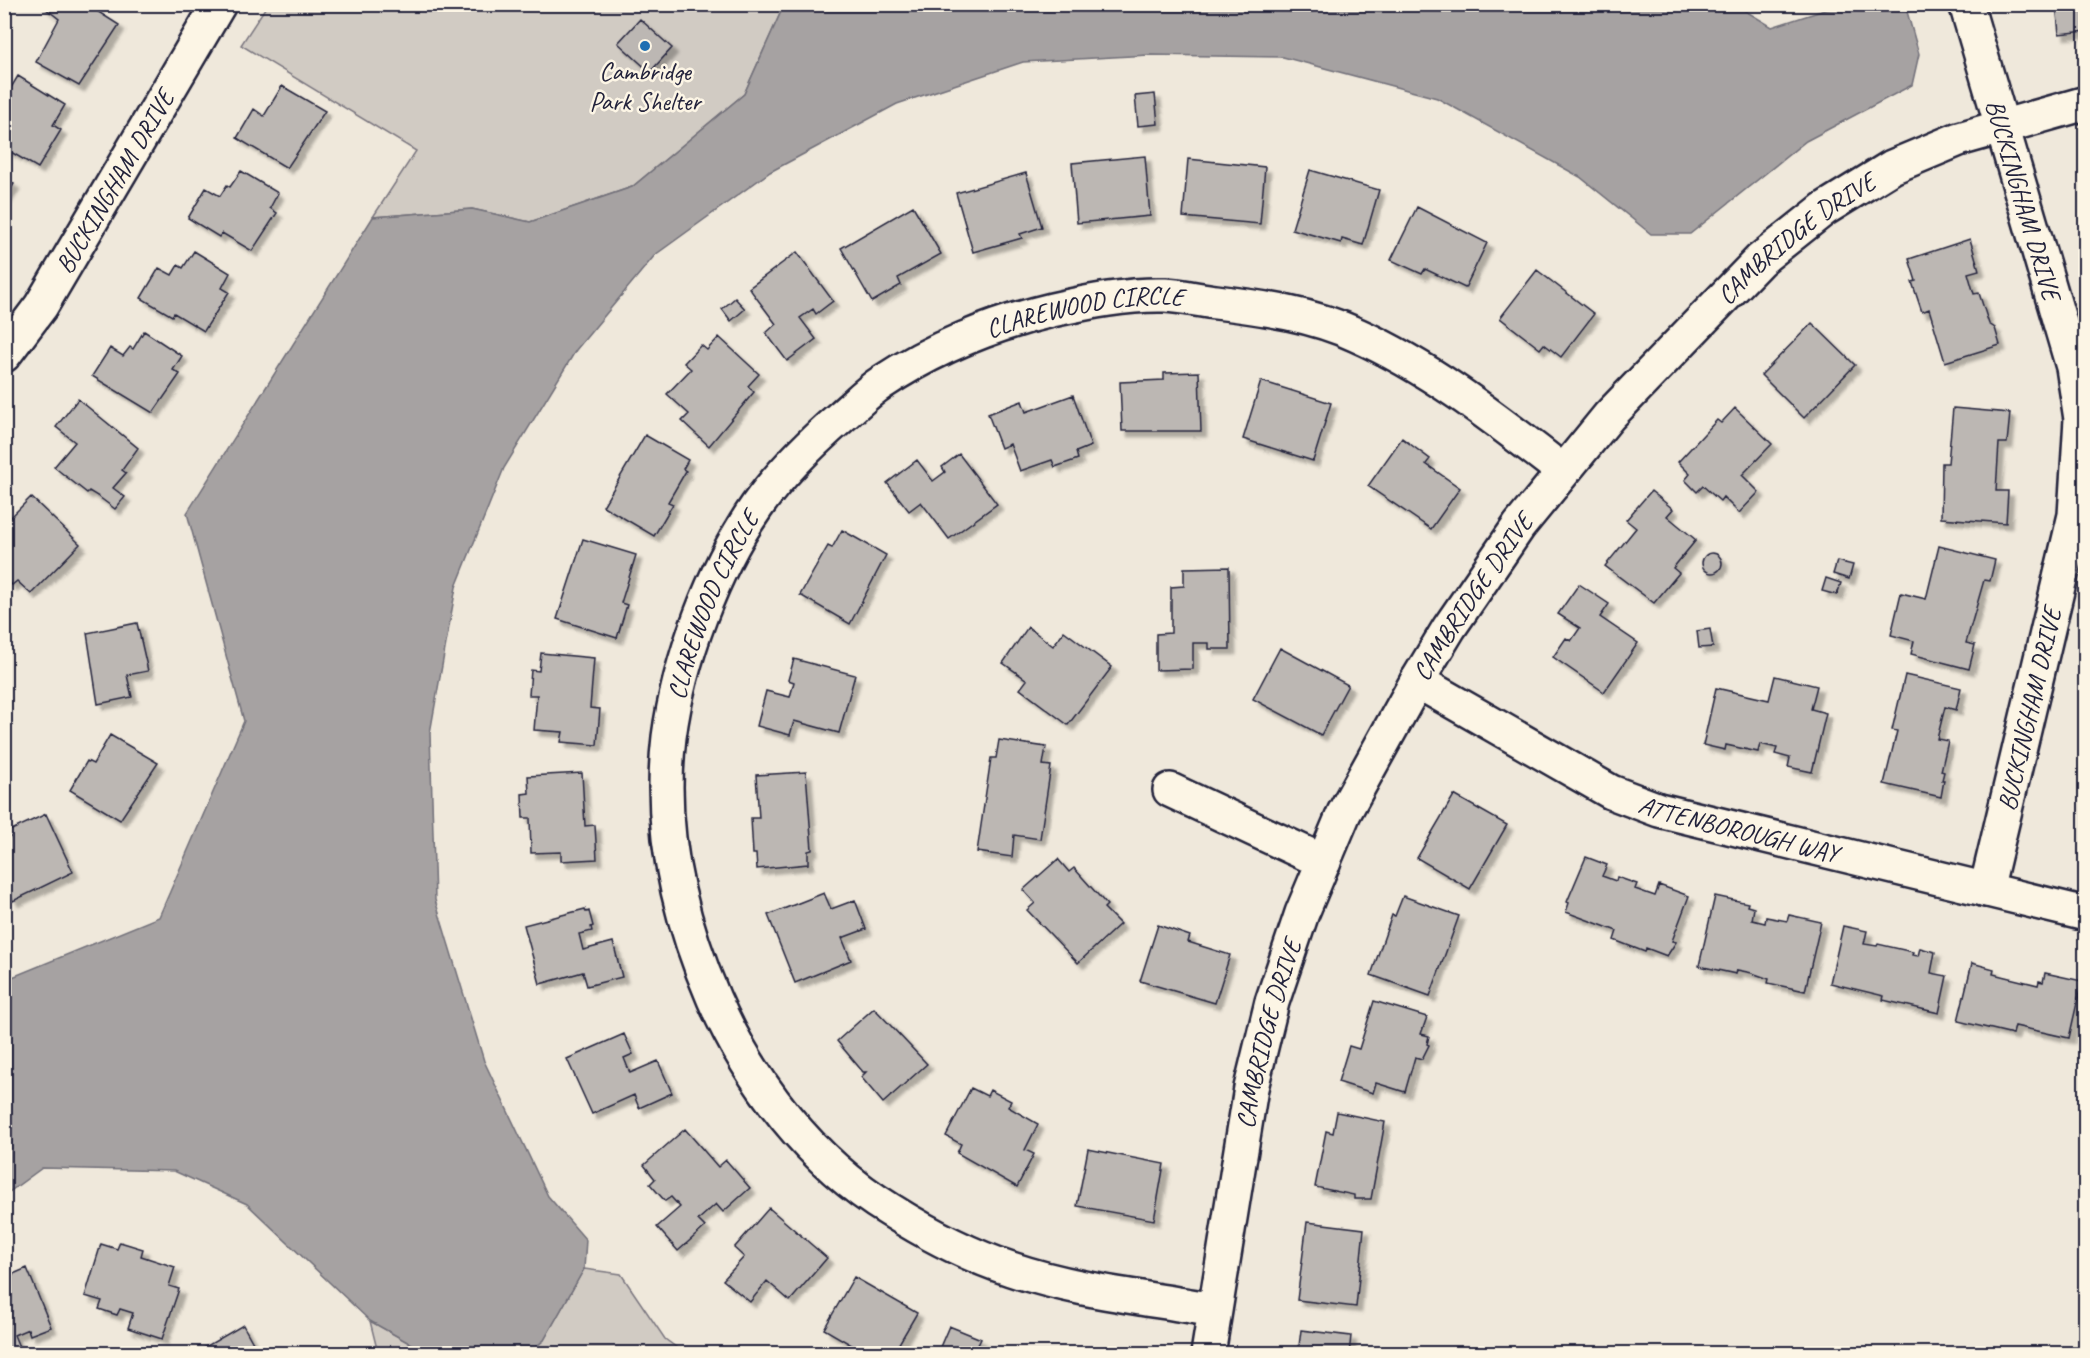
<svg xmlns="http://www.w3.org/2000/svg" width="2090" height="1358" font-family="Caveat,sans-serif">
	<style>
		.green { fill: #d1cbc3; stroke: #7a767f; stroke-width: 1.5 }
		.water { fill: #a6a2a2; stroke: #716f79; stroke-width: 1.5 }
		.building { fill: #bcb7b3; stroke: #22223b; stroke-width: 1.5; filter: url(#shadow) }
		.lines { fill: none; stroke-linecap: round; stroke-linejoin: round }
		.street-casing { stroke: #22223b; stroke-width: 38 }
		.street { stroke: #fcf5e5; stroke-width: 33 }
		.poi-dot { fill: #1f6fb2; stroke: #fcf5e5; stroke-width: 2 }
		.labels { text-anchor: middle; stroke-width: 5; stroke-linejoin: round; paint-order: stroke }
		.poi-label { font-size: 26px; fill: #22223b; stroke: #fcf5e5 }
		.street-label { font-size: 26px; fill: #22223b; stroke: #fcf5e5 }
	</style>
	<defs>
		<filter id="shadow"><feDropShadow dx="5.5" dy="5.5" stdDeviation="1.5" flood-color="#0004"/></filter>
	</defs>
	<rect width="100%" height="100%" fill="#efe8db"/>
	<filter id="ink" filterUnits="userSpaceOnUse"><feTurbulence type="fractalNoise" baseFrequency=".0167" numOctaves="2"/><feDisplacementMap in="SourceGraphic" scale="12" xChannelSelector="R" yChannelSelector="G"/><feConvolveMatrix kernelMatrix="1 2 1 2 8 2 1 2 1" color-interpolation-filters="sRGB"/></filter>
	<g filter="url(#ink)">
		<path class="green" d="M267,5H784L744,94L632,187L530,222L472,209L373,217L416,151L241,45Z
			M584,1269L621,1274L665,1339L684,1353L528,1354L544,1340Z
			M370,1321L427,1353H378Z"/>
		<path class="water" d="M1734,4L1772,27L1840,5H1901L1906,8L1919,54L1912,85L1806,141L1690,234H1651L1580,177L1437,98L1283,57L1149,55L1023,62L897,104L770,172L655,255L576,350L504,468L456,587L430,733L435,900L484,1061L548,1196L586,1240L584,1269L544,1340L528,1353H427L370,1321L247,1204L174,1171L42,1168L5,1195V980L159,917L244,721L187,513L373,217L472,209L530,222L632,187L744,94L784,5Z"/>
		<path class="building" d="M40,4H86L119,25L79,86L36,62L59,19Z
			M2056,4H2086V31L2059,34Z
			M640,19L672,48L650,72L618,43Z
			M18,76L65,105L53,125L61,130L38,168L4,148V99Z
			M282,86L325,111L287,168L237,138L254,109L264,116Z
			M1155,94L1158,124L1138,126L1135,96Z
			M1145,156L1150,216L1077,223L1072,163Z
			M1188,159L1265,167L1260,224L1183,217Z
			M1310,170L1379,190L1363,245L1342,239L1341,243L1292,229Z
			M241,171L278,193L270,208L277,213L252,251L222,233L219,237L188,218L206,188L220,196L227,185L230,187Z
			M1026,173L1042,227L1020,234L1022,238L973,252L956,193Z
			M4,178L14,184L4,200Z
			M913,206L941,254L898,278L901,285L872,302L841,248Z
			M1417,207L1487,243L1465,288L1425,269L1422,274L1391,260Z
			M1970,239L1979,270L1968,273L1974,294L1979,293L1989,324L1995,328L2000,345L1945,362L1929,309L1922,312L1912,282L1916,281L1909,259Z
			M194,251L230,273L222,288L229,292L204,331L174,313L172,316L141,298L159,268L172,275L178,265L183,268Z
			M797,252L833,301L816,314L813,309L800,318L816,339L787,361L766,333L776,324L749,288Z
			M1537,270L1594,314L1561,357L1544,344L1540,349L1500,318Z
			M735,298L745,309L731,321L722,309Z
			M1812,323L1855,365L1804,418L1761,375Z
			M144,331L182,356L173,370L180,374L153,413L92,376L110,348L123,356L130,347L133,349Z
			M719,337L759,374L748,386L754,392L709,446L682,421L689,414L667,394L691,369L684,363L701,345L707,350Z
			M1199,372L1201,431H1122L1120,382L1164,380V373Z
			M1261,381L1331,403L1313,461L1243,439Z
			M1073,395L1091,446L1076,452L1078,459L1055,467L1052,460L1020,471L1010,444L1001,448L988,414L1022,401L1026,412Z
			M78,399L138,448L122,470L126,473L113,488L125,497L115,509L99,497L89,491L87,493L54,467L75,442L56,427Z
			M1735,408L1772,444L1742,475L1759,492L1739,513L1723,497L1720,501L1703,486L1697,492L1685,480L1690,474L1678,462L1717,420L1721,423Z
			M1953,408L2010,413L2007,443H1999L1996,491H2008L2006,523L1941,518L1942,463H1948Z
			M645,435L688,460L683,469L686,471L668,502L673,504L654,536L603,506Z
			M1402,438L1430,459L1426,464L1460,488L1431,529L1368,486Z
			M959,454L997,504L949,539L921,502L909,511L887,483L917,460L933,481L945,472L942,467Z
			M1651,491L1673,509L1667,516L1696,540L1673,568L1679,573L1654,603L1605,566L1636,528L1626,520Z
			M31,497L80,544L31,594L17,581L12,585L4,577V524Z
			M842,530L886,555L850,624L800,595L828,546L832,548Z
			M583,539L636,555L621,603L627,605L617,638L557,619Z
			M1939,546L1995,560L1990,581L1984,580L1966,643L1975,645L1969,669L1911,654L1914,641L1891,635L1901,593L1926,599Z
			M1702 563a10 10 0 1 1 20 0a10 10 0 1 1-20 0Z
			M1837,561L1853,565L1849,579L1833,574Z
			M1229,567L1230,649H1209V643H1193V669L1156,670V634L1171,633V587L1184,586V568Z
			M1826,578L1841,583L1837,595L1822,591Z
			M1579,584L1609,604L1600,617L1638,643L1604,692L1553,657L1566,638L1571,641L1580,628L1558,614Z
			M137,623L148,671L127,675L132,697L98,704L87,633Z
			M1028,627L1053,646L1064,631L1112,667L1068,725L1020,689L1027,680L1003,663Z
			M1710,629L1713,647L1699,648L1697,631Z
			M1280,648L1348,685L1321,735L1253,699Z
			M541,653L594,658L590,708L600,709L597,745L561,742L563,732L534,730L537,695H529L531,670L539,671Z
			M794,659L855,675L839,733L794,721L790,735L757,726L766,691L790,697L794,682L788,680Z
			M1905,675L1961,688L1956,710L1945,707L1937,739L1948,741L1941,771L1944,772L1942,780H1944L1941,797L1884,784L1897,731L1892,730Z
			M1775,676L1817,686L1811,709L1826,713L1812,772L1788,767L1790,758L1775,754L1777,748L1760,744L1758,752L1726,745L1725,750L1703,745L1716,688L1769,700Z
			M110,735L158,763L120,820L70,790L87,761L93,764Z
			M999,740L1046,747L1043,765L1051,766L1040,839L1014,835L1012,857L977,852L991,758H996Z
			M806,772L812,850L808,851V864L757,869L756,854H753L751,818H759L756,775Z
			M582,773L585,826L595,825L597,859L561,861V852L531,853L530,818H523L522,794L529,793L528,776Z
			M1454,795L1507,825L1470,889L1417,858Z
			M46,814L73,872L13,901L4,883V840L10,837L7,832Z
			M1586,857L1607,865L1602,876L1616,881L1617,877L1637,884L1635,889L1655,896L1659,885L1689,896L1672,941L1676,942L1667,956L1646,948L1645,952L1614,940L1617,931L1566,912L1569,903L1567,902Z
			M1058,859L1069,872L1074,868L1107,905L1104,908L1120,924L1078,963L1027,910L1035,903L1023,890Z
			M824,893L831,909L855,900L866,929L842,938L851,960L795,983L768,915Z
			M1403,896L1459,916L1430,996L1371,975L1392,915L1395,916Z
			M1715,896L1748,903L1747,906L1754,908L1752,920L1765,923L1766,917L1787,921L1789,915L1821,922L1805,991L1768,983L1769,979L1752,973L1737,970L1736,974L1699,966Z
			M585,909L586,912L589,911L593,926L591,927L592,931L579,934L583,950L613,942L622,977L587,986L583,972L540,984L524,925Z
			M1158,925L1190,936L1188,942L1230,955L1215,1003L1140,981Z
			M1843,926L1867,931L1864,944L1877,946L1878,944L1913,952L1912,955L1918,956L1920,948L1935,952L1931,973L1947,976L1939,1013L1883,1000L1884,996L1830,983Z
			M1972,963L1994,969L1993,974L2038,985L2039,981L2043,982L2045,973L2082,981L2069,1038L2015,1026L2013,1034L1958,1021Z
			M1374,1001L1427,1017L1421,1034L1429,1036L1427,1044L1429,1045L1422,1059L1415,1057L1405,1092L1376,1083L1373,1093L1338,1082L1349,1046L1359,1049Z
			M874,1008L927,1064L883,1103L861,1077L866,1072H863L837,1041Z
			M624,1034L633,1054L624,1058L630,1073L658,1061L672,1093L639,1108L634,1095L592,1114L567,1059Z
			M971,1088L987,1096L990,1090L1011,1101L1008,1107L1038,1124L1025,1150L1034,1154L1017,1187L957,1153L961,1144L946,1136Z
			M1337,1112L1385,1122L1371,1199H1354V1195L1315,1187L1326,1131L1333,1133Z
			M685,1129L718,1167L726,1160L750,1188L723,1212L716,1204L698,1220L705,1227L678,1251L657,1227L680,1207L671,1197L665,1201L650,1184L655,1179L644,1165Z
			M1088,1149L1164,1164L1154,1220L1077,1206Z
			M769,1208L827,1258L790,1301L767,1281L750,1302L723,1280L744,1257L734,1248Z
			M1307,1222L1364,1229L1356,1307L1297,1300Z
			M120,1242L143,1249L141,1256L175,1267L169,1286L179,1289L162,1339L128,1328L133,1313L120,1309L117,1315L99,1309L102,1301L85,1296L101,1244L117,1249Z
			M27,1268L51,1327L30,1335L28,1329L14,1335L22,1354H4V1278Z
			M854,1277L917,1313L893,1354H867L824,1329Z
			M243,1325L259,1354H202L200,1350Z
			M949,1326L981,1339L978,1345L998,1354H937Z
			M1301,1330L1351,1336L1349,1354H1298Z"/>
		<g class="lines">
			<g class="street-casing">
				<g id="street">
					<path id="s1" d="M1966,4L2073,367L2081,419L2075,515L1986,890"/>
					<path id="s2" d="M4,355L41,306L219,4"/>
					<path id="s3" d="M1417,681L1611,792L1659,810L2086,914"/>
					<path d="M1170,790L1324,862"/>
					<path id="s4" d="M1214,1310C1147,1298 1076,1291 1011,1269C968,1255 928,1234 890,1210C811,1162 751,1083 714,999C678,916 658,828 669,737C679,661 713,569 757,506C781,472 811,443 842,416C855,405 867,392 881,383C932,349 993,324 1052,310C1088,302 1127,294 1165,295C1182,296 1199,300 1216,302C1264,308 1312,314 1357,335C1433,369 1498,421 1563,471"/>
					<path id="s5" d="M1208,1354L1251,1088L1272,1002L1302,913L1344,813L1417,681L1449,628L1519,526L1609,416L1760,260L1824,209L1892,167L1959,139L2086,103"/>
				</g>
			</g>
			<use href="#street" class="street"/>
		</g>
	</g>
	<circle class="poi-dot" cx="645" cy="46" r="6"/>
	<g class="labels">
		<g class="poi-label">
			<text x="645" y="80">Cambridge<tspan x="645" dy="30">Park Shelter</tspan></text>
		</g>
		<g class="street-label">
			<text dy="9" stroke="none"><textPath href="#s2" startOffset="206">BUCKINGHAM DRIVE</textPath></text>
			<text dy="9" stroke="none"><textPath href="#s1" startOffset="204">BUCKINGHAM DRIVE</textPath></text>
			<text dy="9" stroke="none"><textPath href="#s5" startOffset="1298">CAMBRIDGE DRIVE</textPath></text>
			<text dy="9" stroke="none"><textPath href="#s4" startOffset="1534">CLAREWOOD CIRCLE</textPath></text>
			<text dy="9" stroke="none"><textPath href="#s5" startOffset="812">CAMBRIDGE DRIVE</textPath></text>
			<text dy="9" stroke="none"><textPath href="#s4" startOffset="1030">CLAREWOOD CIRCLE</textPath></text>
			<text transform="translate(2029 709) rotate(-77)" y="9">BUCKINGHAM DRIVE</text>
			<text dy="9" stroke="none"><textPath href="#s3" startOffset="357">ATTENBOROUGH WAY</textPath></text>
			<text dy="9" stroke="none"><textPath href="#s5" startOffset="326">CAMBRIDGE DRIVE</textPath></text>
		</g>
	</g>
	<rect width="2090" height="1358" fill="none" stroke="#fcf5e5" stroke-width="24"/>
	<rect x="12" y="12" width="2066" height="1334" fill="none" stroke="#22223b" stroke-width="2" filter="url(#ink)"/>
</svg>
